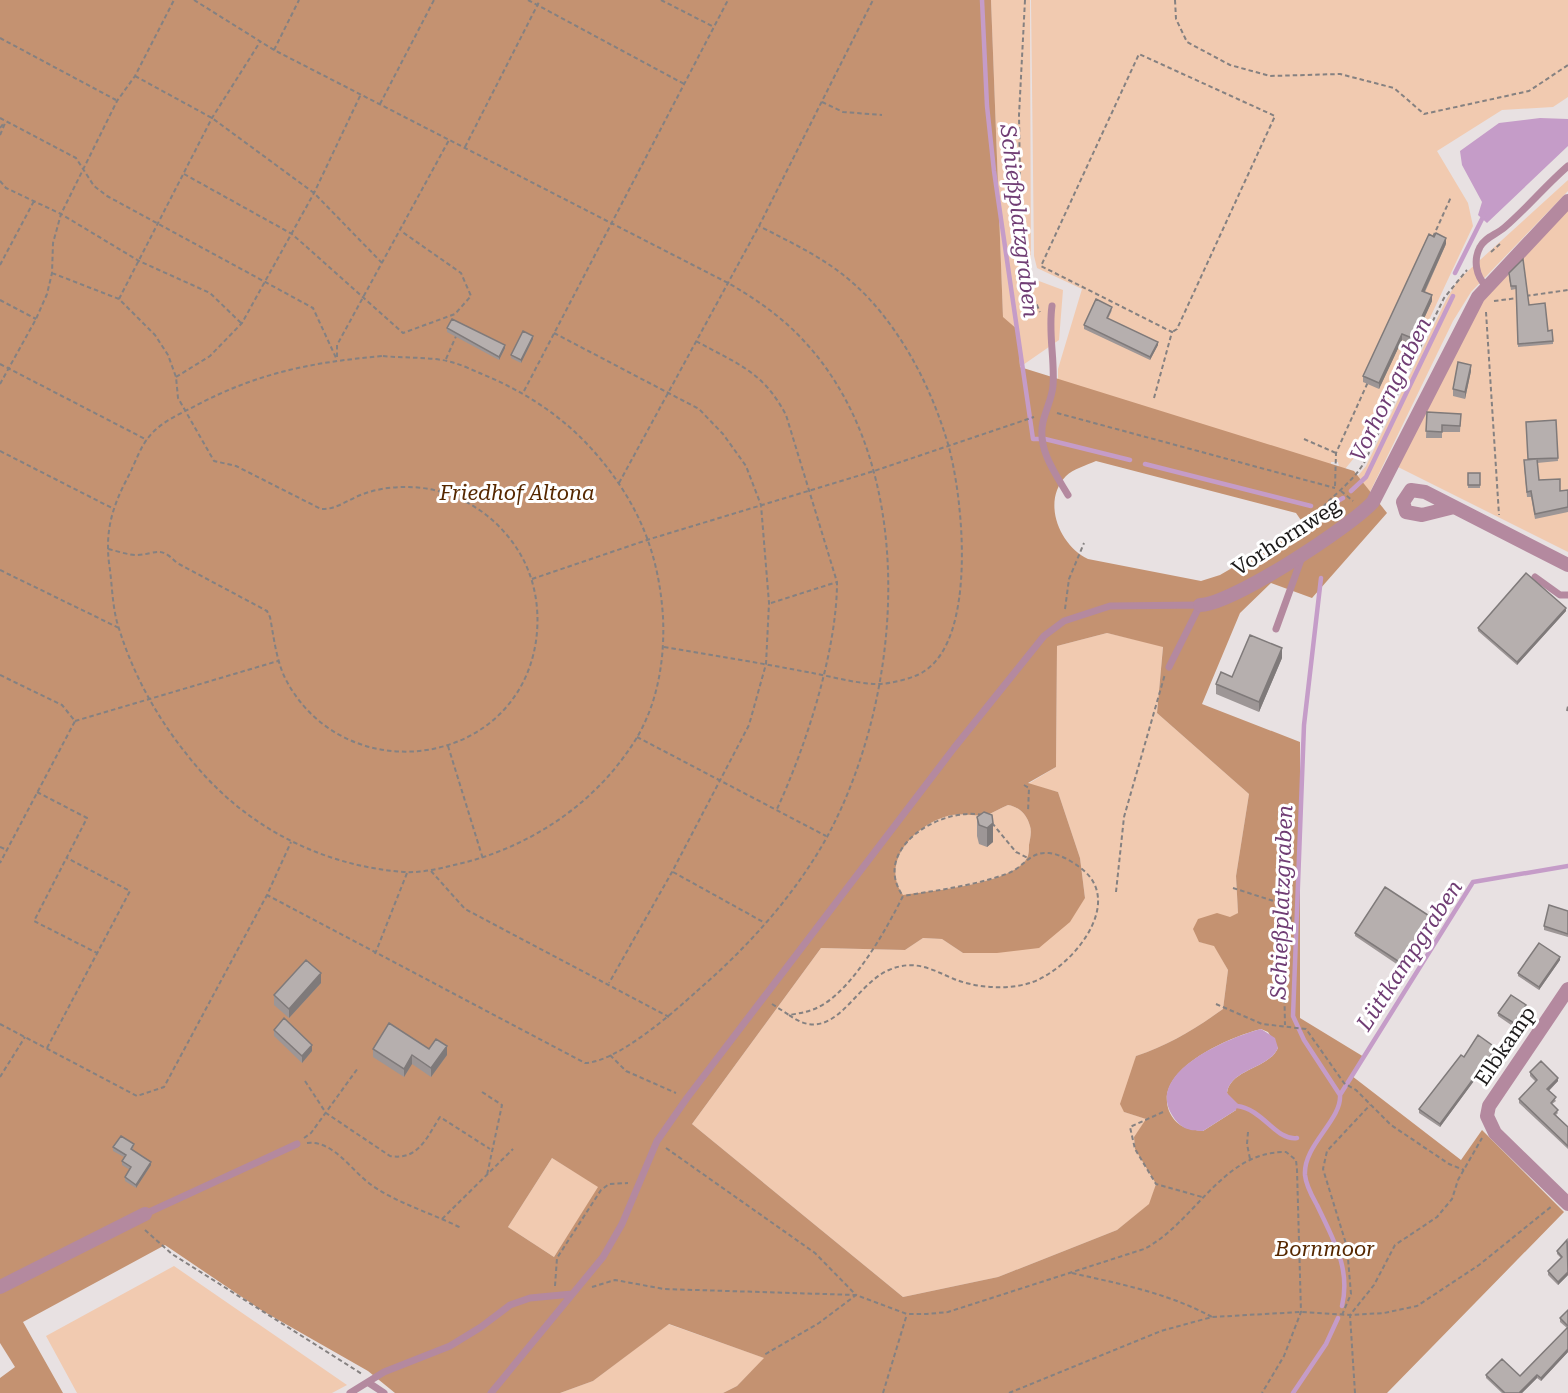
<svg xmlns="http://www.w3.org/2000/svg" width="1568" height="1393" font-family="'Roboto Serif',serif">
	<style>
		.green { fill: #f1cab0 }
		.forest { fill: #c49271; fill-rule: evenodd }
		.water { fill: #c59cc8 }
		.lines { fill: none; stroke-linecap: round; stroke-linejoin: round }
		.stream { stroke: #c59cc8; stroke-width: 4.5 }
		.path { stroke: #858181; stroke-width: 2; stroke-dasharray: 4.5 3; stroke-linecap: butt }
		.lane { stroke: #b4899f; stroke-width: 7 }
		.street { stroke: #b4899f; stroke-width: 14 }
		.wall { fill: #9d9696 }
		.shaded-wall { fill: #7f7a7a }
		.building { fill: #b6afae; stroke: #7f7a7a; stroke-width: 1.5 }
		.labels { text-anchor: middle; stroke-width: 6; stroke-linejoin: round; paint-order: stroke }
		.park-label { font-size: 21px; font-style: italic; fill: #562800; stroke: #fff }
		.street-label { font-size: 21px; fill: #1c1a1a; stroke: #fff }
		.water-label { font-size: 22px; font-style: italic; fill: #703d74; stroke: #fff }
	</style>
	<rect width="100%" height="100%" fill="#e8e1e2"/>
	<path class="green" d="M991,0H1030L1031,278L1063,290L1059,340L1020,367L1018,331L1003,318Z
		M1031,0H1568V97L1553,107L1502,110L1437,151L1468,203L1473,226L1414,352L1363,447L1345,469L1339,467L1338,462H1331V465L1058,392V369L1082,289L1037,268L1034,256Z
		M1568,180V191L1471,292L1453,321L1370,492L1358,476L1366,466L1446,300L1458,280Z
		M1568,210V552L1396,466L1481,296Z
		M1107,633L1163,646L1157,713L1249,794L1236,876L1238,913L1199,942L1214,945L1228,970L1223,1009C1195,1029 1169,1045 1136,1056L1124,1112L1147,1119L1134,1137L1135,1149L1156,1184L1150,1204L1117,1230L998,1277L903,1297L692,1124L821,948L905,950L923,938L942,939L963,953L1085,898L1080,858L1058,792L1028,784L1056,767L1057,646Z
		M1008,805C1020,807 1027,815 1030,826C1032,832 1030,839 1029,845C1029,849 1029,855 1027,858C1013,884 931,891 903,896C879,861 917,823 951,815C961,813 982,817 987,815C995,812 1000,808 1008,805Z
		M552,1158L599,1187L554,1257L508,1227Z
		M174,1266L347,1385L332,1393H77L46,1336Z
		M668,1324L765,1358L737,1386L723,1393H560L593,1381Z"/>
	<path class="forest" d="M0,0H991L1003,317L1018,330L1020,367L1354,471L1387,513L1312,598L1271,583L1240,613L1202,704L1300,742V1018L1364,1057L1352,1076L1461,1160L1482,1130L1564,1212L1387,1393H723L737,1386L764,1358L669,1324L593,1381L560,1393H395L368,1371L261,1310L165,1245L23,1322L63,1393H0V1378L15,1367L0,1343ZM1096,461L1296,513L1305,526L1296,538L1280,540L1220,575L1201,581L1088,559C1060,546 1041,502 1066,476C1073,469 1087,465 1096,461ZM1107,633L1163,647L1157,713L1249,794L1236,876L1238,913L1230,917L1217,913L1198,919L1193,929L1199,942L1214,946L1228,970L1223,1009C1195,1029 1169,1045 1136,1056L1120,1104L1124,1112L1146,1119L1134,1137L1135,1149L1156,1184L1149,1204L1117,1230L998,1277L903,1297L692,1124L821,948L905,950L923,938L942,939L963,953H997L1039,948L1070,922L1085,898L1080,858L1058,792L1028,783L1056,767L1057,646ZM1008,805C1020,807 1027,815 1030,826C1032,832 1030,839 1029,845C1029,849 1029,855 1027,858C1013,884 931,891 903,895C879,861 917,823 951,815C962,813 982,817 987,815C995,812 1000,808 1008,805ZM1261,1029L1268,1032L1278,1048C1269,1069 1230,1069 1227,1093L1236,1110L1203,1131C1187,1129 1176,1127 1169,1111C1153,1069 1230,1037 1261,1029ZM552,1158L598,1187L554,1257L508,1227Z"/>
	<path class="water" d="M1540,118L1568,119V146L1487,223L1478,215L1482,202L1462,165L1460,151L1499,123Z
		M1261,1029L1275,1038L1278,1048C1269,1069 1230,1069 1227,1093L1238,1104L1236,1110L1203,1131C1188,1131 1180,1128 1172,1115C1145,1072 1230,1037 1261,1029Z"/>
	<g class="lines">
		<path class="stream" d="M982,0L987,106L994,171L1033,439H1039
			M1455,273L1484,215
			M1045,439L1130,460
			M1145,464L1311,506
			M1351,491L1366,477L1453,296
			M1324,517L1325,508L1343,498
			M1321,578L1304,725L1293,1016L1304,1040L1340,1095C1342,1120 1303,1145 1305,1175C1306,1186 1312,1196 1317,1205C1333,1239 1351,1268 1342,1306
			M1340,1095L1473,882L1568,866
			M1237,1106C1263,1109 1276,1141 1297,1138
			M1293,1393L1326,1344L1338,1318"/>
		<path class="path" d="M194,0L274,50L728,283C756,299 782,317 804,341C921,467 904,695 827,837C795,895 747,948 697,991C673,1013 617,1062 585,1063L267,895
			M528,0L686,85
			M661,0L714,27
			M1025,0L1019,115L1021,242L1024,276L1040,312
			M1175,0L1176,19L1187,42L1230,65L1270,76L1340,74L1394,88L1424,114L1529,91L1568,65
			M0,38L116,100
			M274,50L299,0
			M135,76L212,118L314,193L383,264
			M822,102L843,112L882,115
			M380,104L434,0
			M0,118L76,158L94,186L107,196L313,308L337,360
			M0,128L4,123
			M0,135L6,121
			M465,147L540,0
			M184,174L292,234L403,333L455,314L471,296L461,273L401,231
			M0,181L6,188L61,214L139,261L210,293L241,323
			M1433,237L1451,197
			M1491,252L1500,244
			M0,265L34,201
			M52,273L119,299L155,335L168,355L176,377L178,398L214,461L236,466L321,509C336,510 349,499 363,494C385,486 411,485 434,490C472,499 503,523 522,557C536,583 540,612 536,641C517,769 343,792 285,678C276,659 274,638 270,617L267,611L177,563C159,545 158,554 137,555C128,555 117,551 108,549
			M1526,296L1568,290
			M119,299L212,118L260,42
			M0,300L36,319
			M1494,301L1518,298
			M1486,312L1499,515
			M554,333L699,409L723,434L746,466L761,505L769,603L766,664L749,725L672,872L609,983
			M696,341C737,364 763,371 786,415L837,582C837,651 806,746 777,809
			M383,356C403,358 423,357 442,360C456,362 470,369 482,374C542,399 587,434 623,490C648,529 660,570 663,617C665,658 658,703 636,739C596,804 528,849 454,865C438,869 421,873 404,872C324,866 250,829 198,768C161,725 133,677 117,622C112,603 112,582 109,563C105,529 113,505 129,475C135,463 140,448 148,438C160,422 180,414 197,405C260,372 314,362 383,356Z
			M337,357V345L449,140
			M446,359L457,334
			M0,364L147,440
			M176,377L210,356L242,323L314,193L361,94
			M0,384L36,319L47,294L52,273L53,243L61,214L117,101L135,76L174,0
			M524,391L728,0
			M1154,398L1172,332L1041,266L1139,54L1275,116L1177,329L1172,332
			M1057,413L1335,488
			M1304,439L1336,453
			M0,451L112,508
			M619,483L759,226L873,0
			M1335,486L1336,453L1368,382
			M1341,491L1353,501
			M1303,538C1315,504 1346,492 1364,463L1444,298L1467,270
			M0,570L119,628
			M532,579L650,539L874,471L1034,417
			M771,603L837,582
			M1065,609L1069,579L1084,543
			M664,647C712,655 760,663 807,672C830,676 856,684 879,684C890,684 914,678 923,672C978,639 963,496 948,444C934,397 913,353 883,315C847,269 810,252 759,226
			M0,675L62,705L75,721L0,863
			M1567,711L1568,706
			M75,721L278,661
			M637,737L826,836
			M448,746L483,859
			M1024,785L1029,788L1028,812
			M37,792L87,818L34,921L97,953
			M992,823L1016,852L1028,858
			M0,847L7,850
			M431,871L465,909L669,1017
			M673,872L765,923
			M1233,888L1283,904L1291,916L1284,977L1285,1025
			M1116,892L1124,817L1165,674
			M375,954L407,873
			M772,1004L789,1015C802,1013 813,1011 824,1004C856,984 887,928 903,896C870,849 941,806 983,815
			M1216,1004L1262,1024L1306,1029L1344,1083L1356,1090L1391,1125L1449,1164L1464,1170
			M789,1015C834,1048 853,985 889,970C914,959 931,969 954,979C976,988 1007,990 1030,983C1070,970 1126,904 1082,869C1073,862 1060,854 1049,853C1029,851 1023,869 1006,874C973,886 938,890 903,896
			M0,1024L137,1096L164,1087L267,895L291,842
			M47,1048L130,891L67,858
			M610,1055L626,1071L676,1093
			M0,1077L25,1037
			M305,1081L326,1113L390,1156C418,1161 427,1137 440,1117L490,1149
			M482,1092L502,1105L487,1175
			M1163,1112L1130,1127L1135,1149L1156,1184L1202,1197
			M1248,1132L1247,1144L1250,1159
			M304,1138L311,1133L358,1068
			M307,1143C333,1140 351,1170 370,1184C398,1204 432,1213 461,1228
			M666,1148L815,1253L856,1295L819,1323L764,1355
			M442,1219L513,1149
			M145,1230L172,1254L362,1374
			M1072,1273C1120,1284 1168,1293 1212,1317
			M555,1286L557,1258L601,1190L609,1184L628,1183
			M592,1287L615,1280L664,1289L856,1295L907,1314H927L948,1312L1144,1249C1195,1223 1222,1151 1286,1152L1296,1160L1297,1170L1301,1312L1284,1356L1262,1393
			M1342,1315L1351,1294L1347,1247L1323,1169L1327,1151L1370,1105
			M883,1393L907,1314
			M1009,1393L1161,1331L1212,1317L1301,1312L1350,1315L1384,1313L1417,1306L1479,1265L1552,1206
			M1355,1393L1350,1315L1374,1285L1395,1245L1437,1217L1452,1199L1458,1180L1482,1138"/>
		<path class="lane" d="M1486,286C1476,276 1473,260 1480,247C1485,237 1496,235 1505,227C1527,208 1546,185 1568,166
			M1052,306C1048,333 1055,359 1053,386C1052,398 1046,409 1043,422C1037,449 1055,473 1068,495
			M1535,577L1560,595H1568
			M1276,629L1302,557
			M145,1214L297,1144
			M369,1383L384,1393
			M350,1393L384,1372L450,1346L481,1327L510,1305L530,1298L572,1294
			M491,1393L603,1257L622,1224L657,1141L687,1098L954,748L1044,636L1064,621L1110,606L1200,605L1169,667"/>
		<path class="street" d="M1454,507L1422,515L1406,512L1403,502L1411,490L1425,492L1568,565
			M1200,605C1231,605 1350,527 1373,502L1478,297L1568,201
			M1568,989L1489,1106L1487,1116L1495,1133L1568,1204
			M0,1287L145,1214"/>
	</g>
	<path class="wall" d="M1446,244L1425,292L1432,301L1412,345L1402,340L1379,389L1363,382V376Z
		M1509,277L1548,331L1553,341V344L1518,347L1516,289L1511,290Z
		M1112,310L1108,319L1158,345L1150,360L1084,329V325Z
		M447,328L505,348L499,360L447,332Z
		M533,339L521,363L511,358V355Z
		M1471,371L1465,399L1453,396V389Z
		M1427,412L1461,414L1460,432H1442V438H1426Z
		M1556,420L1558,461L1537,463L1539,480L1560,491L1568,490V512L1535,519L1531,497H1527L1524,465Z
		M1468,473H1480V488H1468Z
		M1566,611L1517,665L1478,631V628Z
		M1282,658L1259,712L1216,694V684L1232,677Z
		M984,812L993,842L987,847L979,844L977,836V817Z
		M1568,911V937L1544,930V926Z
		M1434,922L1404,969L1355,936V933Z
		M1560,960L1539,990L1518,976V973Z
		M321,983L289,1018L274,1005V995Z
		M1526,1009L1514,1027L1498,1016V1013Z
		M274,1030L312,1051L302,1063L274,1036Z
		M373,1049H429L447,1055L431,1077L412,1064L404,1077L373,1057Z
		M1496,1051L1440,1127L1419,1113V1109L1464,1057Z
		M1530,1072L1558,1081L1549,1091L1556,1101L1552,1104L1558,1113L1556,1115L1568,1127V1149L1519,1103V1099L1536,1082L1530,1076Z
		M113,1147H134L132,1150L151,1165L136,1188L125,1181V1177L130,1170L122,1165V1161L124,1157L113,1151Z
		M1568,1241V1275L1558,1285L1548,1275V1271L1561,1258L1557,1254V1251Z
		M1568,1310V1352L1541,1381L1537,1378L1522,1393H1502L1486,1378V1375L1520,1376L1567,1328L1560,1322V1318Z"/>
	<path class="shaded-wall" d="M1446,238V244L1422,297V291Z
		M1432,295V301L1412,345V338Z
		M1402,334V340L1379,389V383Z
		M533,336V339L521,363V360Z
		M1158,342V345L1150,360V357Z
		M505,345V348L499,360V357Z
		M1471,365V371L1465,399V392Z
		M1566,608V611L1517,665V662Z
		M1282,648V658L1259,712V702Z
		M993,823V842L987,847V828Z
		M1434,919V922L1404,969V965Z
		M1560,957V960L1539,990V987Z
		M321,973V983L289,1018V1009Z
		M1526,1005V1009L1514,1027V1023Z
		M312,1045V1051L302,1063V1056Z
		M447,1046V1055L431,1077V1068Z
		M1496,1048V1051L1440,1127V1124Z
		M412,1055V1064L404,1077V1069Z
		M1558,1078V1081L1547,1092V1089Z
		M151,1162V1165L136,1188V1185Z
		M1568,1272V1275L1558,1285V1282Z
		M1568,1349V1352L1541,1381V1378Z
		M1537,1375V1378L1522,1393H1520V1392Z"/>
	<path class="building" d="M1436,233L1446,238L1422,291L1432,295L1412,338L1402,334L1379,383L1363,376L1429,234L1434,237Z
		M1523,259L1529,305L1545,303L1548,331L1552,330L1553,341L1518,344L1516,286H1511L1509,273Z
		M1096,299L1112,307L1107,318L1158,342L1150,357L1084,325Z
		M452,319L505,345L499,357L447,328Z
		M523,331L533,336L521,360L511,355Z
		M1458,362L1471,365L1465,392L1453,389Z
		M1427,412L1461,414L1460,426L1442,425V432L1426,431Z
		M1556,420L1558,458L1528,459L1526,422Z
		M1537,459L1539,480L1560,479V491L1568,490V507L1535,514L1531,491L1527,492L1524,460Z
		M1468,473H1480V485H1468Z
		M1526,573L1566,608L1517,662L1478,628Z
		M1250,635L1282,648L1259,702L1216,684L1221,672L1232,677Z
		M984,812L992,815L993,823L987,828L979,825L977,817Z
		M1385,887L1434,919L1404,965L1355,933Z
		M1549,905L1568,911V934L1544,926Z
		M1539,943L1560,957L1539,987L1518,973Z
		M306,960L321,973L289,1009L274,995Z
		M1511,995L1526,1005L1514,1023L1498,1013Z
		M284,1018L312,1045L302,1056L274,1030Z
		M389,1023L429,1049L436,1039L447,1046L431,1068L412,1055L404,1069L373,1049Z
		M1478,1035L1496,1048L1440,1124L1419,1109L1461,1055L1464,1057Z
		M1541,1061L1558,1078L1547,1089L1556,1097L1551,1103L1558,1110L1554,1114L1568,1127V1146L1519,1099L1537,1080L1530,1072Z
		M121,1136L134,1144L131,1149L151,1162L136,1185L125,1177L131,1167L122,1161L126,1155L113,1147Z
		M1567,1240L1568,1272L1558,1282L1548,1271L1562,1257L1557,1251Z
		M1568,1310V1326L1560,1318Z
		M1568,1327V1349L1541,1378L1537,1375L1520,1392L1521,1393H1505L1486,1375L1502,1359L1520,1376Z"/>
	<g class="labels">
		<g class="park-label">
			<text x="517" y="500">Friedhof Altona</text>
			<text x="1325" y="1256">Bornmoor</text>
		</g>
		<g class="street-label">
			<text transform="translate(1286 537) rotate(-33)" y="7">Vorhornweg</text>
			<text transform="translate(1505 1046) rotate(-56)" y="7">Elbkamp</text>
		</g>
		<g class="water-label">
			<text transform="translate(1020 221) rotate(83)" y="8">Schießplatzgraben</text>
			<text transform="translate(1390 389) rotate(-64)" y="8">Vorhorngraben</text>
			<text transform="translate(1281 902) rotate(-88)" y="8">Schießplatzgraben</text>
			<text transform="translate(1409 955) rotate(-57)" y="8">Lüttkampgraben</text>
		</g>
	</g>
</svg>
